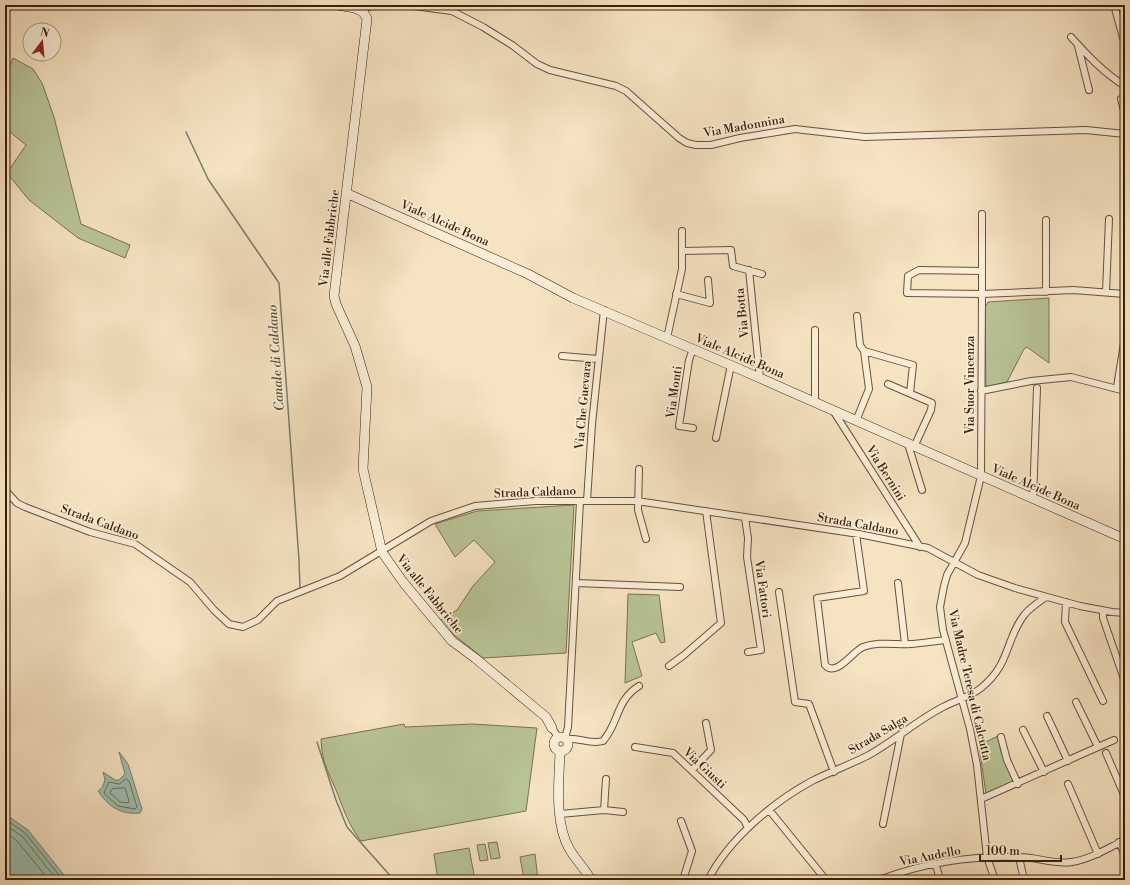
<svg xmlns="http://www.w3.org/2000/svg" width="1130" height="885" font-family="'Libre Bodoni',serif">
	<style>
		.green { fill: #b8c496; stroke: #7a724e }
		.water { fill: #9dbeaf; stroke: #767f6b }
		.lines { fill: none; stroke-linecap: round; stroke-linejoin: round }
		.shore { stroke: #6c6f5a; stroke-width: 1 }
		.stream { stroke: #767f6b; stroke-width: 1.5 }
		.street-casing { stroke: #6a5134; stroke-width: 8 }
		.secondary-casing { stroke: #3b2005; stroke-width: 10 }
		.street { stroke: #f9edd7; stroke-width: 6 }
		.secondary { stroke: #f9edd7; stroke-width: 9 }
		.labels { text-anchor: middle; stroke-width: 3.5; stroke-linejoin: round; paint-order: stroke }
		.street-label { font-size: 12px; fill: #3b2005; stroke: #f9edd7 }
		.water-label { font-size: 13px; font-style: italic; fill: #584f38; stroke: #f9edd7 }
	</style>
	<rect width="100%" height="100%" fill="#f6e3c2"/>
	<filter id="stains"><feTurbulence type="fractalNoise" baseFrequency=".005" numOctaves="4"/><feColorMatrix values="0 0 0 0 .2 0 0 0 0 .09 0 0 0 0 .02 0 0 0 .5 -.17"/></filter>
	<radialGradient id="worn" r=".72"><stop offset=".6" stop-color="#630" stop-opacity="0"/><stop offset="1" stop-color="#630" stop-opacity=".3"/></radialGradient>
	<path class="green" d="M13,58L33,69L42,83L54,117L81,224L130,245L125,258L78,238L29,200L7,173L26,145L5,128V78Z
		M1049,298V363L1027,347L1024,349L1007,382L986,387L985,307L988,302Z
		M574,505L566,653L483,658L454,635L439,621L457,610L473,586L495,562L474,540L455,557L435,524L477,511Z
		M628,594L659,595L665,642L661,643L656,633L632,642L642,676L625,683Z
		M404,724L405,727L472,724L537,728L526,811L361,841C350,827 344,811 338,795C329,772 322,765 321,739Z
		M998,736L1001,752L1003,751L1014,783L986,794L979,745Z
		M497,842L500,858L491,859L488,843Z
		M485,844L488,860L480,861L477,845Z
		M469,848L475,880H438L434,854Z
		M535,854L538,880H524L520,857Z"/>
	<path class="water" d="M119,752L128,764L142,809L140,813C120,815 108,806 98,791L102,788L105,780L103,772L115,780H119L125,774Z
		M5,814L28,830L68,880H5Z"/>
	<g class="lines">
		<path class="shore" d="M126,779L129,781L137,807L135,809L118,806L104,793L109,782L119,784Z
			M125,788L129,801L128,803L120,802L110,793L112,789Z
			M5,819L25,833L63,880
			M5,825L22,836L57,880
			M5,832L17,841L49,880"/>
		<path class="stream" d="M186,132L208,179L279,283L299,560L300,588L296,590
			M317,742L336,800L347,827L394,880"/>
		<g class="street-casing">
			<path id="street" d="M406,5L452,11L483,27L512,45L537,64L550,70L616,86L626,91L679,138L687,143L696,145H711L740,138L795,129L865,137L1086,130L1125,134
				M1114,5L1125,45
				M5,8L13,5
				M361,9L376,5
				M1071,37C1088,56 1104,73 1125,86
				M1078,46L1089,90
				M1121,99L1125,114
				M982,214V271
				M1046,220V292
				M683,251L731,250L733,266L762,274
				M749,270L760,378
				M919,270L982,271V294L907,293L908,276Z
				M1106,292L1109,219
				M676,294L710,303L708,280
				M815,330V402
				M667,338L682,269V231
				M864,351L913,365L910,393
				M562,356L598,359
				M888,384L932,403L931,410L914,447
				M1117,387L1125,337
				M981,391L1031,381L1071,377L1125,391
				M834,412L920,547
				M856,421L869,389L864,351L860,345L857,316
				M693,428L679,426L689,360L693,349
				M716,438L731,365
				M908,444L922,490
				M639,469L638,510L646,539
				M5,490L17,503L25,507L90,532L135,544L190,582L214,610L229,624L243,627L258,620L277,601L340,576L431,521L475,506L536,501H637L859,534L928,548L978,575L1015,588L1080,606L1112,612L1125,613
				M1033,499L1037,388
				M587,501L592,424L604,310
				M745,518L748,538L747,557L761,650L748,652
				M856,534L864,591L817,598L825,665C836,678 853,651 863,647C879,641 896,645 912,644C924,643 935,641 946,640
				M576,583L680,587
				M898,583L905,644
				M779,592L795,702L809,704L834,772
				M1066,602L1065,622L1103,701
				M1103,611V618L1125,682
				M669,666L684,655L721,623L706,511
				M1047,716L1068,761
				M552,728L558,737
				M1023,730L1044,772
				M1001,737L1007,760L1018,784
				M565,738L568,727L580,501
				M566,739C578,737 591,745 603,741C619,723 616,700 639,686
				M635,747L673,753L744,820L748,828
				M1098,747L1114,740
				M1106,753L1125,797
				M692,770L711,750L706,723
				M1068,784L1098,854
				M981,799L1098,747L1076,702
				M604,810L606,779
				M770,811L826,880
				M560,814L604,810L623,812
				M681,821L692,851L683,880
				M883,824L901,734
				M1119,842L1125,855
				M1019,857L1024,880
				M936,865L940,880
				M708,880C728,840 773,802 812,781C830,772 849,765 867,756C893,742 916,721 943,707C956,700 970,697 981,688C1011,664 1005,639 1025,614C1031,607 1039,602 1046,597
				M879,880C922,863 974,855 1020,857C1037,857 1055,865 1072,862C1091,859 1108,848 1125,840
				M995,880L987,857L977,765L970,729L943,630L940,607L944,586L947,575L965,543L981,476L982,294L1073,290L1125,294"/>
		</g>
		<g class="secondary-casing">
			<path id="secondary" d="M337,5C349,8 363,6 367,19L334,296L336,304L355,346L367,387L363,469L382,552L403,582L452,641L475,658L546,717L552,728
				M346,193L528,274L573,298L737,368L1125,539
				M554 744a7 7 0 1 1 14 0a7 7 0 1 1-14 0Z
				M560,752C559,781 554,824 570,850C576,860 585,869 591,880"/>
		</g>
		<use href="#street" class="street"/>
		<use href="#secondary" class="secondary"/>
	</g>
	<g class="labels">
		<g class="street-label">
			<text transform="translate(744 126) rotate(-10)" y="4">Via Madonnina</text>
			<text transform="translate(445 223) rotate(24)" y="4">Viale Alcide Bona</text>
			<text transform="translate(329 238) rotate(-83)" y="4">Via alle Fabbriche</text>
			<text transform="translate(742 313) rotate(-96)" y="4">Via Botta</text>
			<text transform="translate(740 356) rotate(23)" y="4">Viale Alcide Bona</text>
			<text transform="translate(970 385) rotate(-90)" y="4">Via Suor Vincenza</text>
			<text transform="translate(674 392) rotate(-82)" y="4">Via Monti</text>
			<text transform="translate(583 405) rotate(-85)" y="4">Via Che Guevara</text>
			<text transform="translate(886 473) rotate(58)" y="4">Via Bernini</text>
			<text transform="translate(1036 487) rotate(24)" y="4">Viale Alcide Bona</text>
			<text transform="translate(535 492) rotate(-2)" y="4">Strada Caldano</text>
			<text transform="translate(100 522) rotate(20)" y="4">Strada Caldano</text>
			<text transform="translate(858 524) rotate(10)" y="4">Strada Caldano</text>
			<text transform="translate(763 589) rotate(82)" y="4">Via Fattori</text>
			<text transform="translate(430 594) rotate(51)" y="4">Via alle Fabbriche</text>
			<text transform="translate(970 685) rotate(77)" y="4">Via Madre Teresa di Calcutta</text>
			<text transform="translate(878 734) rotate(-31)" y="4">Strada Salga</text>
			<text transform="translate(705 768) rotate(43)" y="4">Via Giusti</text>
			<text transform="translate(930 856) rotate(-11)" y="4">Via Audello</text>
		</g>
		<g class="water-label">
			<text transform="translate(275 358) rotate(-94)" y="5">Canale di Caldano</text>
		</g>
	</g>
	<rect width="1130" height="885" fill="none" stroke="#f6e3c2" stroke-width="20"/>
	<rect x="6" y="6" width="1118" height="873" fill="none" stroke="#3b2005" stroke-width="2"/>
	<rect x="10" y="10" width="1110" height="865" fill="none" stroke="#3b2005"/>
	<g transform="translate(42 42) rotate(16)"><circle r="19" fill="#f9edd7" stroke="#ad9b83"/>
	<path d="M0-3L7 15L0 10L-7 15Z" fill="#8f2418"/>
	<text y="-6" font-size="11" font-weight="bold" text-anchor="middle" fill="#3b2005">N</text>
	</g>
	<path d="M980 855v6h81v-6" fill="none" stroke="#3b2005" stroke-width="2"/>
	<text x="986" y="855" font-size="12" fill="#3b2005" stroke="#f9edd7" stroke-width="3" paint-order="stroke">100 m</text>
	<rect width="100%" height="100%" filter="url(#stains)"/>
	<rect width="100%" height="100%" fill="url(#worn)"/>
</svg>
